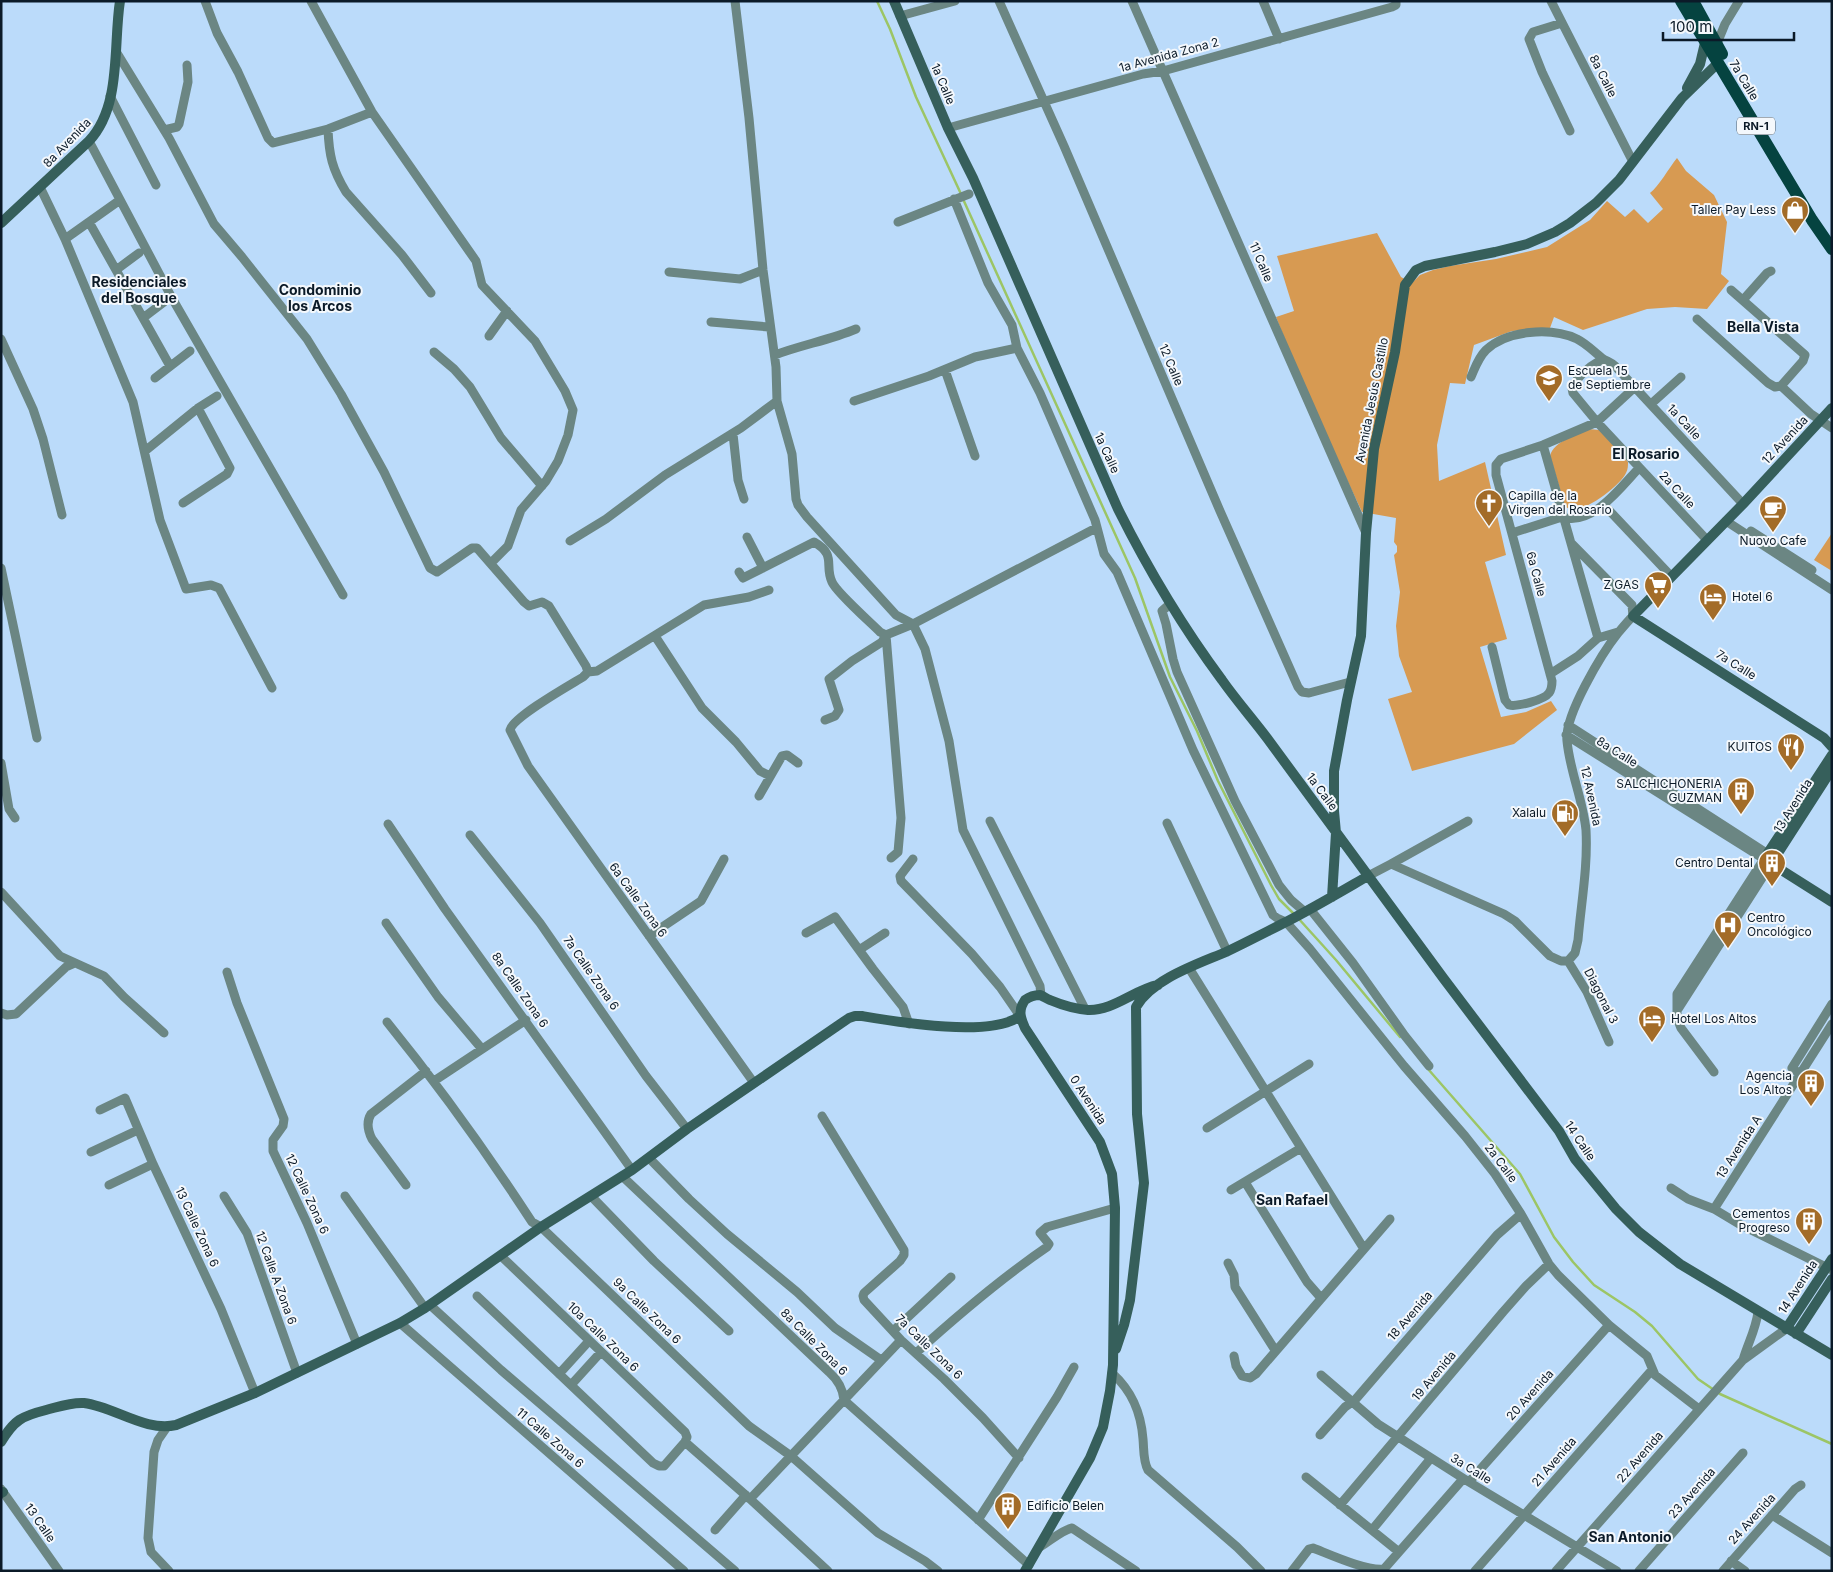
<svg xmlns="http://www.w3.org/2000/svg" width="1833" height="1572" font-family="Inter,sans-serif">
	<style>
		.green { fill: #d79a52 }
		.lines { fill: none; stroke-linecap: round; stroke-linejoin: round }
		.stream { stroke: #9cc565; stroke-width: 2.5 }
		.street { stroke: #6b8683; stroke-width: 9 }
		.secondary { stroke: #365f5b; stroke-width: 10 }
		.primary { stroke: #054340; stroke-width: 12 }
		.labels { text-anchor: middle; stroke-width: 4; stroke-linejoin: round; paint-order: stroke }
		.shield { fill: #f4f8fc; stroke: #515d68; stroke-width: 1 }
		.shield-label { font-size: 11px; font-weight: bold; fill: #0b1a28 }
		.street-label { font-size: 12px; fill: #0b1a28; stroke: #f4f8fc }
		.poi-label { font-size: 12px; fill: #0b1a28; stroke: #f4f8fc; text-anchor: end }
		.neighbourhood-label { font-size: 14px; font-weight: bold; fill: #0b1a28; stroke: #f4f8fc }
	</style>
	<rect width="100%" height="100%" fill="#bbdbfa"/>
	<path class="green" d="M1677,158L1686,171L1714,195L1727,222L1721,274L1729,281L1707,309L1675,307L1647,309L1583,330L1554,317L1550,328L1512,331L1474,345L1465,384L1450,383L1437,445L1439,481L1485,462L1506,555L1485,562L1507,639L1480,647L1501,717L1526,712L1551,701L1557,710L1514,744L1412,771L1388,699L1412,692L1399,656L1396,626L1400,592L1394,555L1397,552V546L1394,542L1396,518L1362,512L1306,392L1276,317L1294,311L1277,256L1377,233L1401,277L1412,283L1420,275L1433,270L1450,266L1496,259L1547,247L1590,220L1607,201L1625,217L1634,209L1648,223L1663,209L1650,193C1659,186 1669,168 1677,158Z
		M1588,429L1600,430L1628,462C1628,466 1628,469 1626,473C1620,486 1577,520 1565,506L1550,456C1554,441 1575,436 1588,429Z
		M1832,533V571L1814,560Z"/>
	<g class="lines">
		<path class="stream" d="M877,1L890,29L916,97L961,194
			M963,199L1135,578L1170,677L1197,731L1218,781L1271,885L1279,899L1294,914
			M1298,918L1336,960L1400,1037
			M1428,1069L1520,1174L1554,1237L1573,1262L1594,1285L1635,1312L1652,1326L1698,1379L1720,1394L1832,1444"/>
		<path class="street" d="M205,1L217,33L238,72L268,138L273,143L328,129L372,112
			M311,1L372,112L476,261L482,285L535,341L565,391L573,410L568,435L558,461L546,481L521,510L508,546L491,563
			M735,1L749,118L763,270L776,367L777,401L792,454L796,499L798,505L807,517L896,615L913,624L925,649L949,741L963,830L1040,986L1041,995
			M999,1L1064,146L1220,511L1298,687L1302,692L1309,693L1350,682
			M1132,1L1366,533
			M1263,1L1279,39
			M1551,1L1633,162
			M900,16L955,1
			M1562,23L1533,32L1529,39L1542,72L1570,131
			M1716,46L1725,24L1739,1
			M117,53L169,138L214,224L242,257L307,339L341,394L384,472L430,568L437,572L472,548H477L524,602L529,606L542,602L549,606L586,666L588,672
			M110,96L156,185
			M948,128L1143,74L1163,71L1392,7L1396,5V1
			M328,129C329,155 332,169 346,192L402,255L431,293
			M164,130L177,127L179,124L188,82L187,65
			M89,141L172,298L343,595
			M40,187L65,239L133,402L160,520L186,589L211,585L219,588L272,688
			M954,199L988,283L1012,325L1017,348L1040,393L1095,520L1104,554L1117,572L1193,750L1273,915L1277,918L1286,922L1310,949L1404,1066L1465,1136L1495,1174L1521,1214L1549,1264L1558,1275L1609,1325L1647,1356L1655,1375L1699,1409
			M89,222L170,366
			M898,222L969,194
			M65,239L120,200
			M116,270L139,253
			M669,272L740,279L763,270
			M1731,290L1805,355L1803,361L1781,386
			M1743,300L1767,273L1771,271
			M143,318L164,302
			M1697,319L1768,383L1775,387L1781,386L1811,414L1832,428
			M711,322L769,327
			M489,336L507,311
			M1,339L33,409L43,439L62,515
			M434,352L454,369L470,387L501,438L542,486
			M775,355C801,345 830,340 856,329
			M1604,360C1593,362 1576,378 1572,388L1573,393L1597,422L1707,540
			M945,370L975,456
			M1471,377C1475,368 1478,358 1486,350C1507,330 1551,327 1577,339C1587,344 1594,352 1602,358C1606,361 1611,362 1615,366L1743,504
			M155,378L190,351
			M854,401L929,376L975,357L1017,348
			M1651,404L1681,377
			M733,434L738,480L744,499
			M1543,445L1598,638
			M145,451L198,408L217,396
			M183,503L227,474L230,468L198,408
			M1604,505L1671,576
			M1726,521L1832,590
			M1751,531L1812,570
			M1512,533L1562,517C1592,527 1621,487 1639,468
			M747,537L763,568
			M570,541L606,519L665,475L741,428L777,401
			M1,568L37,738
			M739,572L743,578L814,542C837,555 824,565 832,582C836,592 870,622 880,632L886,635
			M1170,604L1162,611L1166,624L1173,659L1177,672L1235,801L1279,885L1291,900L1305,912
			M886,635L901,818L898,852L891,858
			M655,636L702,708L736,742L760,771L770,776
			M1492,647L1505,700L1509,705C1517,707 1544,700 1549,693C1552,689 1552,685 1552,681L1496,475V465L1501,459L1543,445L1597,422L1635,387
			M1550,674L1578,656L1598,638L1618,632
			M825,720L835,716L839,710L829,679L852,661L882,642L886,635L913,624L1096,528
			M1568,725L1768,854
			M1566,735L1764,859L1677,994V1018L1681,1028L1714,1072
			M1,763L9,809L15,818
			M759,796L782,756L787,755L798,763
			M990,821L1085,1009
			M1167,823L1227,951
			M388,824L445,909L632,1170
			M470,835L540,923L646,1076L687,1129
			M913,859L900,876L901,881L972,954L1000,987L1020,1016
			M1391,864L1468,821
			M1368,876L1391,864L1504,914L1515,921L1550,956L1561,961H1568L1575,953L1578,940C1581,904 1588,867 1586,830C1583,800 1570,772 1567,741C1564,716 1602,653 1618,633C1623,627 1628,621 1633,616L1632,605L1572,544
			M1,892L60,956L104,976L124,997L164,1033
			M1310,909L1353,963L1405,1036L1429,1066
			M386,923L438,997L482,1049
			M806,933L835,917L873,969L903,1007L909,1024
			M649,936L701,901L724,859
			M859,950L885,933
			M1568,961L1587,992L1609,1042
			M1189,968L1364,1249
			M227,972L237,1003L284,1119L283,1126L273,1140V1151L307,1223L357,1344
			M1678,1009L1771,864
			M1,1013L7,1015L16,1014L66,967L75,963
			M387,1022C439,1086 487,1153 532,1222L541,1227L749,1426L791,1456L878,1533L925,1561L938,1571
			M1800,1074L1792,1068L1832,1004
			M434,1081L526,1020
			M754,1083L528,766L510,730C513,717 570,685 583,677L588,672L597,671L704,605L749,597L769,590
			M100,1110L125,1098L153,1164L221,1309L255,1393
			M822,1116L904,1250V1255L900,1261L864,1293L863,1296L864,1300L901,1340L944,1379L983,1418L1019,1458
			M1207,1128L1309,1064
			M91,1152L138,1130
			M649,1158L689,1199L727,1234L797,1292L835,1328L881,1360
			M622,1176L829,1372C838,1380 843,1388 844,1400L1029,1565
			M1245,1182L1307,1282L1321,1298
			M109,1185L153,1164
			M406,1185L372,1139C368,1131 366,1122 371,1114L426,1071
			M1671,1188L1688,1199L1714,1209L1739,1224L1832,1270
			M1231,1190L1301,1148
			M224,1196L247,1233L297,1373
			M345,1196L425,1308
			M591,1196L654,1261L729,1331
			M1714,1209L1832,1024
			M1228,1263L1234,1275L1235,1287L1275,1350
			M477,1296L653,1463L659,1466H664L685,1442L687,1437L685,1432L501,1256
			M430,1305L501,1370L735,1571
			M400,1323L684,1571
			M893,1331L951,1277
			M916,1353C958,1315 1000,1279 1047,1247L1049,1244L1040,1233L1047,1227L1115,1208
			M1234,1356L1236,1366L1242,1376L1250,1378L1256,1374L1390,1219
			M1743,1360C1748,1343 1756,1329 1758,1312
			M1112,1373C1132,1391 1141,1412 1143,1439C1144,1450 1143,1461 1148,1470L1237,1547L1261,1571
			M559,1374L589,1341
			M1321,1375L1378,1424L1469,1482L1617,1571
			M571,1385L601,1352
			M167,1427L158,1440L154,1452L148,1538L151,1552L169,1571
			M1320,1435L1345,1407L1355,1400L1497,1235L1521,1214
			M685,1442L750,1499L828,1571
			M1306,1477L1399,1552
			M1469,1482L1609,1325
			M1,1489L59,1571
			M750,1499L901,1340
			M1340,1505L1503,1312L1526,1286L1549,1264
			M1772,1515L1832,1553
			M978,1520L1057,1397L1074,1367
			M715,1530L746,1495
			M1372,1530L1431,1458
			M1040,1547C1050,1541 1062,1530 1072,1528L1136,1571
			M1731,1561L1745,1571
			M1292,1571L1309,1549L1313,1548C1331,1555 1366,1571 1384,1569L1463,1479
			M1475,1571L1652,1370
			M1556,1571L1743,1360L1786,1329
			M1639,1571L1743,1453
			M1723,1571L1795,1489L1801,1485"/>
		<path class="secondary" d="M894,1L948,128L973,178L1118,509C1148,569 1182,626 1222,680C1236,700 1252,718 1267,738L1444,979L1559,1131L1575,1159L1616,1209L1639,1232L1680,1264L1832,1355
			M1687,88L1700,64L1705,43
			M1,223L89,141C122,106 113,45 120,1
			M1832,408L1743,504L1633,616L1824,738L1832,747
			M1832,755L1764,859L1832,902
			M1771,864L1832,769
			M1332,897L1336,833L1334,811V771L1347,700L1361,636L1366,533L1374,449L1395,352L1405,285L1416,270L1425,266L1495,252L1527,244L1555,232L1570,223L1596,203L1619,180L1682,98L1718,63
			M1786,1329L1832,1259
			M1796,1334L1832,1279
			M1116,1349L1124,1325L1130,1300L1144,1183L1137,1114L1136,1007C1152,979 1198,964 1226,952C1247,942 1268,931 1288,921C1315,907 1342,891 1368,876
			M1,1442C14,1420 22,1416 46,1410C58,1407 71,1402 84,1403C115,1407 145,1432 176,1425L255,1393L400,1323L425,1308L541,1227L632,1170L687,1129L849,1018L855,1016H862C898,1022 991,1038 1020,1016
			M1,1493L3,1492
			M1025,1571L1090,1458L1103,1427L1110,1391L1113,1365L1115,1208L1112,1174L1100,1142L1025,1028C1020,1017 1018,1010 1025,1000C1029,997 1034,995 1040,995C1043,996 1047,999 1050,1000C1062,1005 1075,1009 1088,1010C1113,1011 1134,990 1158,985"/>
		<path class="primary" d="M1681,1L1812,220L1832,249
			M1693,1L1722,54"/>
	</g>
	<defs>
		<g id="shop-pin" transform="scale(1.4375)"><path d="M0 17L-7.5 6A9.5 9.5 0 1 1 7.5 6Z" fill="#a36c28" stroke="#f4f8fc"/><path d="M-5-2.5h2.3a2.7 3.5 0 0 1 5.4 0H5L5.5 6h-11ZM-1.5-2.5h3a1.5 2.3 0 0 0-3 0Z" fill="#fff"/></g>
		<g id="school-pin" transform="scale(1.4375)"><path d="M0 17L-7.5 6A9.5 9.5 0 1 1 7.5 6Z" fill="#a36c28" stroke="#f4f8fc"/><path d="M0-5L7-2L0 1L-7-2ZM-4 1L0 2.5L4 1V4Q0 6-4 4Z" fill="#fff"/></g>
		<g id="church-pin" transform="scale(1.4375)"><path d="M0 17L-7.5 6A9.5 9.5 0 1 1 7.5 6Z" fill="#a36c28" stroke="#f4f8fc"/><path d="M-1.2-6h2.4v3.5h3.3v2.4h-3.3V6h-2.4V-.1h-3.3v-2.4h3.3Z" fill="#fff"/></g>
		<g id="cafe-pin" transform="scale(1.4375)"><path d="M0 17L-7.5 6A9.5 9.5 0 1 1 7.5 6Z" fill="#a36c28" stroke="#f4f8fc"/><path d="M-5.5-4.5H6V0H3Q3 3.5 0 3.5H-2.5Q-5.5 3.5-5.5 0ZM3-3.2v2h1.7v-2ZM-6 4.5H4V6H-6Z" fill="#fff"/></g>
		<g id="supermarket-pin" transform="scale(1.4375)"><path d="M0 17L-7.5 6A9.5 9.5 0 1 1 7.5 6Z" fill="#a36c28" stroke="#f4f8fc"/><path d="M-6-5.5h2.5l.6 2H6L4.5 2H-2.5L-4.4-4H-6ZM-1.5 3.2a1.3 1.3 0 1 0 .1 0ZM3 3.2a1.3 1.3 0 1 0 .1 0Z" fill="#fff"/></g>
		<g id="hotel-pin" transform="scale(1.4375)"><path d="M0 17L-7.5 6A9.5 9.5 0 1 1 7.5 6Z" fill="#a36c28" stroke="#f4f8fc"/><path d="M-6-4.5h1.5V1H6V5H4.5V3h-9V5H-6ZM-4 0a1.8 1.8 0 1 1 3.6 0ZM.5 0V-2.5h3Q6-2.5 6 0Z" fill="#fff"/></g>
		<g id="restaurant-pin" transform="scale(1.4375)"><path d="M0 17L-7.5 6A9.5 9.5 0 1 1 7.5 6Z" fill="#a36c28" stroke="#f4f8fc"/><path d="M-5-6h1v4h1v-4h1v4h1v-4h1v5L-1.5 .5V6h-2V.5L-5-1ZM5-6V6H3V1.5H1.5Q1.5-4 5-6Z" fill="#fff"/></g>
		<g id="building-pin" transform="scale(1.4375)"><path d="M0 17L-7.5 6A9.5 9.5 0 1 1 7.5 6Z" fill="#a36c28" stroke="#f4f8fc"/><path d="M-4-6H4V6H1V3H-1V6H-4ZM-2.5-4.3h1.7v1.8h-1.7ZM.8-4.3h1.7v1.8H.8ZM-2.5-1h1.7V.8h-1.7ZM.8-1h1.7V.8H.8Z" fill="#fff"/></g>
		<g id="fuel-pin" transform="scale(1.4375)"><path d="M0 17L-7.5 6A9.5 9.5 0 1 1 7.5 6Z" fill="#a36c28" stroke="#f4f8fc"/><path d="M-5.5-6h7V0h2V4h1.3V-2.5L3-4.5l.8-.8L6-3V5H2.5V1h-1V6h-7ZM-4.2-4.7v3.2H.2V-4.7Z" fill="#fff"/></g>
		<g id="hospital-pin" transform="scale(1.4375)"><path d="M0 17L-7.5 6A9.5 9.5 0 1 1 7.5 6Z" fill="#a36c28" stroke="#f4f8fc"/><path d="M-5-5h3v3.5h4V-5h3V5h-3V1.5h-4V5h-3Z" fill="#fff"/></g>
	</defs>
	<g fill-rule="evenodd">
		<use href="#shop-pin" x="1795" y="210"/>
		<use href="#school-pin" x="1549" y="378"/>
		<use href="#church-pin" x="1489" y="503"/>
		<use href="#cafe-pin" x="1773" y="509"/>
		<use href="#supermarket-pin" x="1658" y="585"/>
		<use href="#hotel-pin" x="1713" y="597"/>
		<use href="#restaurant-pin" x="1791" y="747"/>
		<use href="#building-pin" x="1741" y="791"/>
		<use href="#fuel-pin" x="1565" y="813"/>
		<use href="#building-pin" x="1772" y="863"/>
		<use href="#hospital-pin" x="1728" y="925"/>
		<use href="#hotel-pin" x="1652" y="1019"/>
		<use href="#building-pin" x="1811" y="1083"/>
		<use href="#building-pin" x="1809" y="1221"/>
		<use href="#building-pin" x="1008" y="1506"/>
	</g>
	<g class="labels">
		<rect class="shield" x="1737" y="117.5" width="38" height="17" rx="4"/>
		<g class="shield-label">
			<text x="1756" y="130">RN-1</text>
		</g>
		<g class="street-label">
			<text transform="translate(1169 55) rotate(-15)" y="4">1a Avenida Zona 2</text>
			<text transform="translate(1603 76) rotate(63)" y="4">8a Calle</text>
			<text transform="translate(1744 80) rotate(59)" y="4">7a Calle</text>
			<text transform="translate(943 84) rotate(67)" y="4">1a Calle</text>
			<text transform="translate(67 143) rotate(-46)" y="4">8a Avenida</text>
			<text transform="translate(1261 262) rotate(67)" y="4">11 Calle</text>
			<text transform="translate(1171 365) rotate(67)" y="4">12 Calle</text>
			<text transform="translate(1372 400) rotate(-79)" y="4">Avenida Jesús Castillo</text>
			<text transform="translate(1684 422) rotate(47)" y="4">1a Calle</text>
			<text transform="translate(1785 440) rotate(-47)" y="4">12 Avenida</text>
			<text transform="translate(1107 453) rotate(65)" y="4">1a Calle</text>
			<text transform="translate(1677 490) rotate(47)" y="4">2a Calle</text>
			<text transform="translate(1536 574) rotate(75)" y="4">6a Calle</text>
			<text transform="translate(1736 665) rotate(32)" y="4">7a Calle</text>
			<text transform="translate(1617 752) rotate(32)" y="4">8a Calle</text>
			<text transform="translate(1322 792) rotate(53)" y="4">1a Calle</text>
			<text transform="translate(1591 796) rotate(78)" y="4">12 Avenida</text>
			<text transform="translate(1793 806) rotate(-58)" y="4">13 Avenida</text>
			<text transform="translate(638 900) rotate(54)" y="4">6a Calle Zona 6</text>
			<text transform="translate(591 973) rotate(55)" y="4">7a Calle Zona 6</text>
			<text transform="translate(520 990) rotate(55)" y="4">8a Calle Zona 6</text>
			<text transform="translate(1601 996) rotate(63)" y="4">Diagonal 3</text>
			<text transform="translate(1088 1100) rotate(57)" y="4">0 Avenida</text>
			<text transform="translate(1580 1141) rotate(56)" y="4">14 Calle</text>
			<text transform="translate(1739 1147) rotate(-57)" y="4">13 Avenida A</text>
			<text transform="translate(1501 1163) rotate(53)" y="4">2a Calle</text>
			<text transform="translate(307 1194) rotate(65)" y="4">12 Calle Zona 6</text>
			<text transform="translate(197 1227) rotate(65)" y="4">13 Calle Zona 6</text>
			<text transform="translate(276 1278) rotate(70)" y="4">12 Calle A Zona 6</text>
			<text transform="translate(1798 1287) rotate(-57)" y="4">14 Avenida</text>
			<text transform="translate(647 1311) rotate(44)" y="4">9a Calle Zona 6</text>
			<text transform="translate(1410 1316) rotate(-49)" y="4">18 Avenida</text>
			<text transform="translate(603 1337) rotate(44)" y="4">10a Calle Zona 6</text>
			<text transform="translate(814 1342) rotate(45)" y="4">8a Calle Zona 6</text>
			<text transform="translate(929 1347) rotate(44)" y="4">7a Calle Zona 6</text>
			<text transform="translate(1434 1376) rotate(-50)" y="4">19 Avenida</text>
			<text transform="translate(1530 1395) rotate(-48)" y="4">20 Avenida</text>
			<text transform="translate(550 1438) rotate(41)" y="4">11 Calle Zona 6</text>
			<text transform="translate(1640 1457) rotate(-49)" y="4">22 Avenida</text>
			<text transform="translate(1554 1462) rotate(-49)" y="4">21 Avenida</text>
			<text transform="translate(1471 1469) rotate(32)" y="4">3a Calle</text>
			<text transform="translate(1692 1493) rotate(-48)" y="4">23 Avenida</text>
			<text transform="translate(1752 1519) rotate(-48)" y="4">24 Avenida</text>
			<text transform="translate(40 1523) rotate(55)" y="4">13 Calle</text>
		</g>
		<g class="poi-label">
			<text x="1776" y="214">Taller Pay Less</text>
			<text x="1568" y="375" text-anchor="start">Escuela 15<tspan x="1568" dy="14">de Septiembre</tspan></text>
			<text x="1508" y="500" text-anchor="start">Capilla de la<tspan x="1508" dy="14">Virgen del Rosario</tspan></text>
			<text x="1773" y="545" text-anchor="middle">Nuovo Cafe</text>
			<text x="1639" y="589">Z GAS</text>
			<text x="1732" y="601" text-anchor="start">Hotel 6</text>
			<text x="1772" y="751">KUITOS</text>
			<text x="1722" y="788">SALCHICHONERIA<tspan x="1722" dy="14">GUZMAN</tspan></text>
			<text x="1546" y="817">Xalalu</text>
			<text x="1753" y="867">Centro Dental</text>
			<text x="1747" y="922" text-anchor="start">Centro<tspan x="1747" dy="14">Oncológico</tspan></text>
			<text x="1671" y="1023" text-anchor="start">Hotel Los Altos</text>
			<text x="1792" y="1080">Agencia<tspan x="1792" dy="14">Los Altos</tspan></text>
			<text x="1790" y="1218">Cementos<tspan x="1790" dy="14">Progreso</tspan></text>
			<text x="1027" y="1510" text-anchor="start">Edificio Belen</text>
		</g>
		<g class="neighbourhood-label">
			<text x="139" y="287">Residenciales<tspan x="139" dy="16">del Bosque</tspan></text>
			<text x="320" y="295">Condominio<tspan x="320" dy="16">los Arcos</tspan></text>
			<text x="1763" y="332">Bella Vista</text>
			<text x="1646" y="459">El Rosario</text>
			<text x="1292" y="1205">San Rafael</text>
			<text x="1630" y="1542">San Antonio</text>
		</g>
	</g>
	<rect width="1833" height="1572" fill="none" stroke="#0b1a28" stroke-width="5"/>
	<path d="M1663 32v8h131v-8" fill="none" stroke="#0b1a28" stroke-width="2.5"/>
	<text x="1670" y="32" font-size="15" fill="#0b1a28" stroke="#f4f8fc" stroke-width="4" paint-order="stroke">100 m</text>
</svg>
